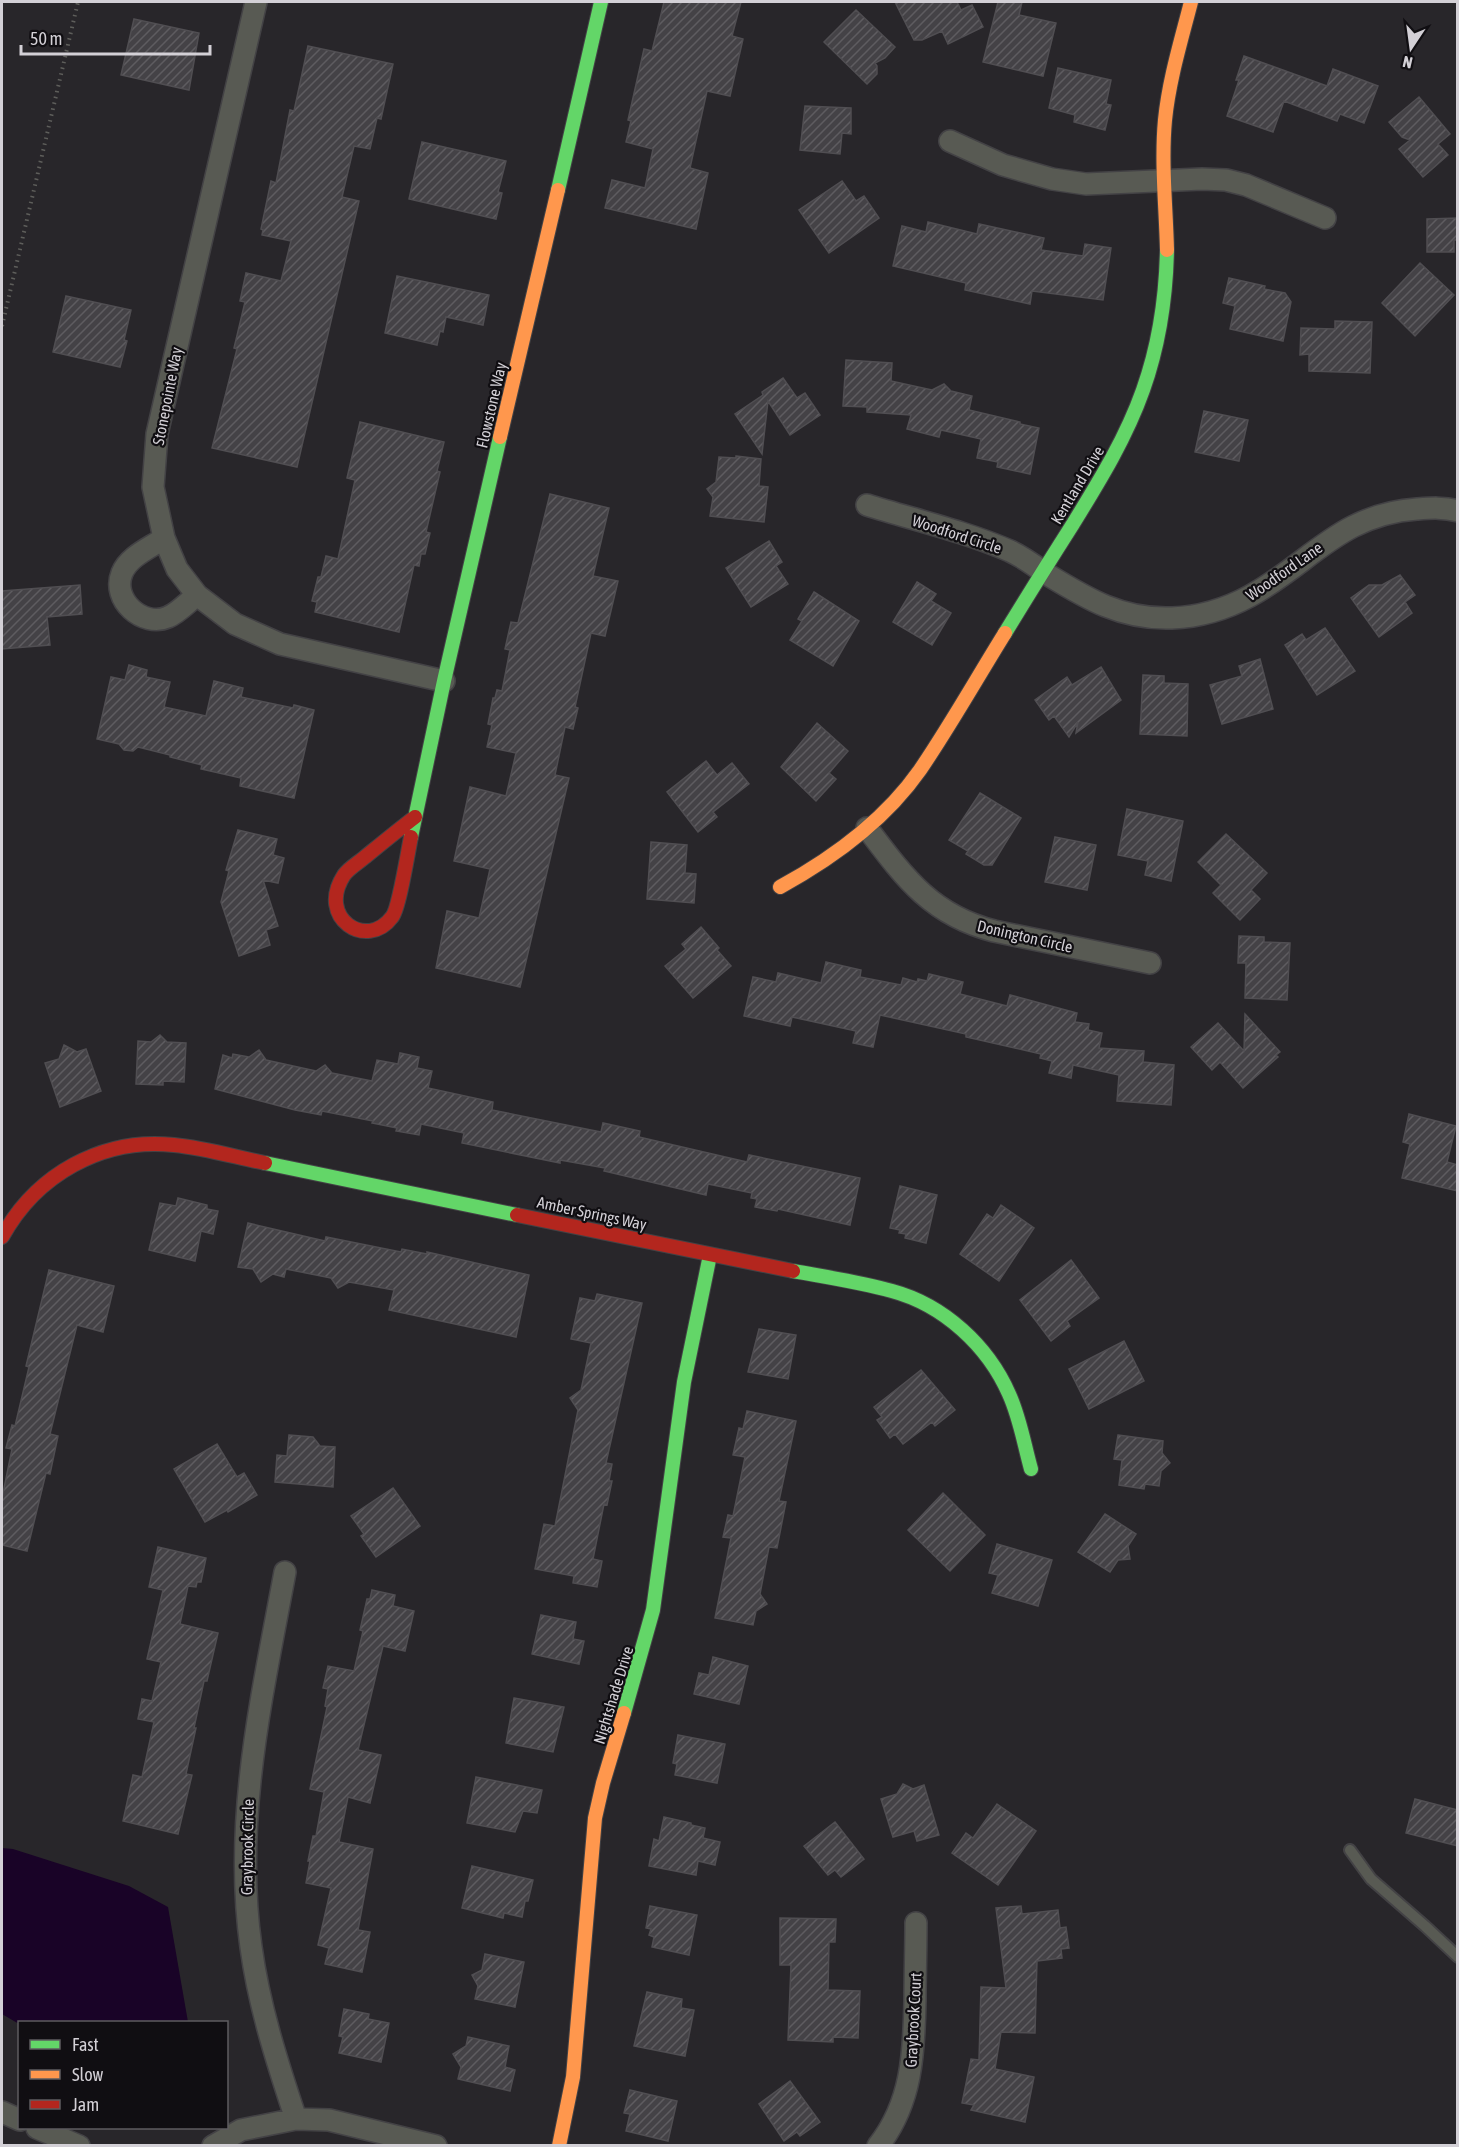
<svg xmlns="http://www.w3.org/2000/svg" width="1459" height="2147" font-family="'Asap Condensed',sans-serif">
	<style>
		.water { fill: #190327 }
		.building { fill: url(#building-hatch); stroke: #504e52; stroke-width: 1.5 }
		.lines { fill: none; stroke-linecap: round; stroke-linejoin: round }
		.lane-casing { stroke: #434245; stroke-width: 14 }
		.street-casing { stroke: #434245; stroke-width: 24 }
		.fast-casing { stroke: #434245; stroke-width: 16 }
		.slow-casing { stroke: #434245; stroke-width: 16 }
		.jam-casing { stroke: #434245; stroke-width: 16 }
		.path { stroke: #5e5e5b; stroke-width: 4; stroke-dasharray: 1.5 4.5; stroke-linecap: butt }
		.lane { stroke: #585a53; stroke-width: 10 }
		.street { stroke: #585a53; stroke-width: 21 }
		.fast { stroke: #63d668; stroke-width: 14 }
		.slow { stroke: #ff974d; stroke-width: 14 }
		.jam { stroke: #b3261e; stroke-width: 14 }
		.labels { text-anchor: middle; stroke-width: 4.5; stroke-linejoin: round; paint-order: stroke }
		.street-label { font-size: 16px; fill: #d3d0d6; stroke: #100e12 }
	</style>
	<defs>
		<pattern id="building-hatch" width="6" height="6" patternUnits="userSpaceOnUse" patternTransform="scale(1.5)"><rect width="6" height="6" fill="#444246"/><path d="M-1 1l2-2M0 6l6-6M5 7l2-2" fill="none" stroke="#5e5c60"/></pattern>
	</defs>
	<rect width="100%" height="100%" fill="#28262a"/>
	<path class="water" d="M2,1848L13,1849L129,1886L168,1907L188,2022L19,2024L2,2014Z"/>
	<path class="building" d="M664,2H741L732,36L743,39L730,96L707,91L690,168L708,173L696,229L605,208L612,180L645,188L653,149L626,142L631,121L628,120L644,49L652,51Z
		M895,2H957L961,10L972,5L983,27L948,44L942,31L922,40H914Z
		M998,2H1022L1019,15L1056,23L1043,76L983,62Z
		M856,10L895,47L885,58L875,63L877,66V74L867,84L824,42Z
		M134,19L199,33L189,90L121,75Z
		M308,46L393,64L381,119L377,118L370,149L354,146L342,197L359,201L297,467L212,448L237,349L234,348L245,302L240,301L246,273L281,281L291,241L262,235L263,230L261,229L271,181L276,183L290,110L294,111Z
		M1244,56L1327,86L1333,69L1378,86L1364,123L1340,114L1337,121L1284,101L1273,132L1227,116L1239,80H1236Z
		M1058,68L1111,80L1106,104L1111,105L1105,130L1074,122L1075,115L1049,108Z
		M1419,97L1450,134L1438,144L1448,155L1423,177L1399,149L1410,140L1402,137L1389,122Z
		M805,106L851,108V134L842,133L840,154L800,150Z
		M422,142L506,161L498,192L502,193L496,219L409,199Z
		M842,181L856,201L864,196L879,218L829,253L799,210Z
		M1458,218V240H1454V252H1427V219Z
		M928,222L977,234L979,224L1044,238L1041,250L1083,256L1085,244L1111,248L1103,300L1032,291L1030,304L965,290L966,283L893,266L902,226L926,232Z
		M1420,263L1454,295L1415,336L1382,303Z
		M397,276L489,295L483,325L446,317L443,332L440,331L437,345L385,333Z
		M1229,278L1265,286L1264,289L1285,293L1291,302L1283,341L1230,329L1235,306L1223,303Z
		M66,296L131,310L124,340L127,341L120,367L53,352Z
		M1335,321L1372,322L1370,373L1309,371V354L1300,355L1301,328L1335,329Z
		M846,360L892,363L891,381L932,390L944,384L951,391L972,396L969,410L1020,422V424L1039,428L1030,474L997,467L998,462L977,458L981,439L941,430L939,437L907,429L911,415L867,412V407L843,406Z
		M783,378L797,398L805,393L820,415L790,435L768,401L762,454L735,414L763,395L762,392Z
		M1204,411L1248,420L1239,461L1195,452Z
		M360,422L444,442L437,471L440,472L426,532L430,533L425,554H421L419,566L414,565L399,632L315,612L317,602L312,601L318,577H321L326,556L338,559L355,480L347,478Z
		M736,456L761,459L759,486L768,487L764,522L710,516L713,497L707,489L716,482L719,457L736,458Z
		M550,494L609,508L593,576L618,581L605,636L591,633L575,707L578,708L573,729L565,727L555,775L569,778L520,987L436,968L447,911L479,918L490,869L454,861L470,787L506,796L516,753L487,747L492,725L488,724L493,698H495L497,690L502,691L510,650L505,649L511,622L518,623Z
		M769,541L782,562L776,566L788,584L751,607L726,568Z
		M1400,575L1415,595L1405,602L1412,613L1379,637L1351,598L1369,585H1382Z
		M917,582L936,594L931,601L951,613L932,645L893,622Z
		M80,585L82,614L47,617L50,645L2,649V591Z
		M814,592L859,621L833,666L790,640L802,621L798,619Z
		M1325,628L1355,671L1317,695L1285,645L1302,634L1306,640Z
		M1260,659L1273,709L1222,724L1210,685L1242,676L1239,666Z
		M129,665L147,670L146,677L170,682L164,707L206,716L214,681L243,688L241,697L293,708L294,705L314,710L294,798L240,786L241,778L201,769L202,765L170,757V755L138,747L133,751L124,750L119,744L97,739L111,677L125,680Z
		M1101,667L1121,700L1076,733L1078,722L1069,737L1054,716L1049,720L1035,700L1067,677L1072,685Z
		M1143,675L1164,676V683L1188,684L1187,736L1140,734Z
		M817,723L848,751L829,773L836,779L816,801L781,767Z
		M706,761L717,775L732,763L749,784L713,812L717,817L698,832L667,792Z
		M980,793L1021,818L992,865H984L966,854L968,851L949,840Z
		M1127,809L1183,821L1171,881L1145,875L1148,861L1118,855Z
		M238,830L277,839L273,855L284,858L278,883L263,880L278,926L266,930L270,945L239,956L221,902L229,871L226,870Z
		M1226,834L1267,873L1251,890L1260,899L1240,920L1213,893L1221,885L1198,862Z
		M1055,837L1096,845L1087,890L1045,882Z
		M651,842L687,845L685,873L696,874L694,903L647,899Z
		M701,927L719,948L717,950L731,966L693,998L665,966L686,949L682,944Z
		M1239,936L1264,937V942L1290,943L1287,1000L1245,998L1246,963H1238Z
		M826,962L861,970L860,977L901,985L903,978L917,982L918,979L927,981L929,974L963,982L960,994L1007,1006L1010,995L1077,1013L1075,1022L1089,1024L1088,1030L1102,1033L1099,1048L1144,1051L1143,1062L1174,1065L1171,1105L1117,1101L1119,1075L1073,1065L1071,1078L1049,1073L1052,1061L1040,1058L1041,1054L966,1037V1034L880,1015L873,1047L853,1043L856,1031L792,1017L790,1026L744,1016L753,977L776,982L778,973L821,983Z
		M1245,1014L1280,1052L1276,1055L1278,1057L1243,1088L1220,1062L1212,1070L1191,1047L1218,1023L1244,1051Z
		M160,1035L167,1042L186,1043L184,1082L163,1081V1085L136,1084L138,1041L151,1042Z
		M64,1045L77,1052L86,1049L101,1091L60,1107L45,1063L59,1059Z
		M259,1050L266,1060L316,1071L325,1065L332,1073L372,1081L377,1060L398,1064L400,1053L419,1057L417,1068L432,1071L428,1088L493,1102L492,1110L601,1132L603,1123L640,1131L639,1137L747,1162L749,1155L860,1178L850,1225L778,1209L777,1211L755,1207L757,1199L751,1198L752,1193L708,1184L706,1195L604,1171L605,1168L560,1160V1163L462,1143L464,1133L421,1124L419,1135L396,1131L397,1128L372,1123L373,1121L322,1111L321,1115L295,1110L215,1089L223,1055L232,1058L233,1054L249,1057Z
		M1409,1114L1456,1126L1447,1162L1458,1165V1191L1402,1178L1410,1144L1403,1142Z
		M900,1186L937,1195L926,1243L905,1238L906,1234L899,1233L900,1230L890,1228Z
		M178,1198L207,1205V1209L218,1211L213,1234L201,1231L195,1261L149,1250L160,1203L176,1206Z
		M1001,1205L1034,1228L999,1281L960,1254L987,1214L993,1218Z
		M248,1223L325,1241L326,1237L401,1252L402,1249L427,1254V1252L529,1275L516,1337L389,1310L394,1290L349,1282L338,1288L331,1278L286,1269L284,1277L273,1274L261,1282L253,1269L238,1267Z
		M1071,1260L1099,1298L1067,1321L1070,1326L1051,1341L1020,1300Z
		M49,1270L114,1286L103,1332L77,1325L50,1434L58,1436L50,1474L46,1473L27,1551L2,1545V1498L12,1449L6,1448L12,1425L15,1426L29,1367L26,1366Z
		M597,1294L642,1303L606,1463L612,1464L609,1481H612L607,1505L604,1504L593,1559L602,1561L597,1587L573,1583L574,1576L535,1569L544,1524L555,1526L578,1410L570,1398L581,1390L591,1343L571,1339L580,1298L595,1301Z
		M759,1329L796,1335L788,1379L748,1372Z
		M1124,1341L1144,1381L1089,1409L1069,1369Z
		M921,1370L955,1410L935,1426L932,1422L903,1444L895,1434L890,1438L877,1420L882,1417L874,1407Z
		M747,1411L796,1421L779,1501L786,1502L777,1548L769,1547L760,1594L767,1604L756,1611L753,1625L715,1618L731,1538L723,1537L728,1515L733,1516L745,1457L733,1455L739,1428L743,1429Z
		M289,1435L313,1437L320,1446L335,1447L333,1487L275,1482L277,1455L287,1456Z
		M1118,1435L1163,1441L1162,1453L1170,1463L1161,1471L1159,1486L1145,1484L1144,1489L1119,1485L1122,1460L1114,1459Z
		M217,1444L237,1477L244,1473L257,1495L228,1512L227,1510L205,1522L174,1469Z
		M393,1488L420,1526L376,1557L361,1536L364,1534L351,1516Z
		M943,1493L985,1535L950,1571L908,1530Z
		M1105,1514L1136,1534L1128,1546L1130,1559L1118,1560L1110,1572L1078,1552Z
		M997,1544L1052,1560L1038,1606L992,1593L998,1575L989,1573Z
		M158,1547L206,1558L201,1582H197L196,1587L188,1586L180,1624L218,1633L207,1681H204L194,1728H196L186,1774L192,1775L178,1834L123,1821L133,1775L142,1777L154,1722L138,1719L142,1699L152,1701L161,1662L147,1659L163,1590L149,1587Z
		M372,1590L395,1595L393,1606L414,1611L405,1651L383,1646L358,1750L381,1755L370,1803L348,1797L339,1842L373,1849L358,1930L370,1932L362,1972L325,1964L329,1948L318,1945L331,1888L306,1883L310,1861H308L313,1836H316L324,1792L310,1789L327,1707L325,1706L328,1689L323,1688L328,1666L354,1671L363,1631L360,1630L367,1599H370Z
		M541,1615L576,1622L573,1639L584,1641L579,1664L532,1654Z
		M713,1657L748,1666L739,1704L694,1694L699,1673L709,1675Z
		M514,1698L564,1707L553,1752L506,1743Z
		M678,1735L725,1744L717,1783L675,1775L677,1764L673,1763Z
		M476,1777L542,1790L537,1813L523,1811L515,1832L467,1823Z
		M903,1784L913,1789L924,1785L939,1835L917,1841L914,1831L893,1837L881,1799L897,1794Z
		M1415,1799L1458,1810V1846L1406,1833Z
		M997,1804L1036,1831L998,1885L952,1853L966,1833L973,1838Z
		M664,1817L691,1823V1825L705,1828L703,1838L720,1842L715,1865L698,1861L696,1875L649,1866L654,1839L659,1841Z
		M835,1822L864,1859L841,1877L835,1870L828,1875L804,1846Z
		M472,1866L533,1880L528,1901H525L522,1917L504,1913L503,1918L462,1908Z
		M650,1906L697,1915L689,1955L652,1947L654,1937L649,1935L651,1929L646,1928Z
		M1021,1906L1022,1914L1058,1910L1060,1928L1066,1927L1069,1948L1061,1949L1062,1958L1037,1961L1035,2033L1001,2032L995,2069L1034,2077L1025,2122L971,2110L974,2105L962,2103L971,2059L979,2060L981,1987L1006,1988L996,1908Z
		M780,1918L836,1919L835,1942H829L828,1990L860,1991L858,2038L833,2037V2042L788,2040L791,1965H780Z
		M485,1954L524,1962L515,2007L475,1999L478,1986L472,1975L482,1970Z
		M647,1992L682,1999L681,2008L694,2010L685,2056L634,2046Z
		M344,2009L369,2014L368,2019L389,2023L381,2062L339,2053L343,2037L339,2036Z
		M468,2037L509,2046L505,2067L515,2070L510,2091L458,2079L461,2067L453,2054L466,2046Z
		M790,2081L820,2122L800,2136L797,2132L784,2141L759,2104Z
		M630,2090L677,2101L668,2141L626,2131L630,2114L624,2113Z"/>
	<g class="lines">
		<g class="lane-casing">
			<path id="lane" d="M1350,1850L1371,1879L1425,1926L1458,1957"/>
		</g>
		<g class="street-casing">
			<path id="street" d="M256,2L157,434L153,487L164,538L177,569L197,595L235,624L280,644L444,681
				M950,141L1003,165L1052,179L1086,184L1202,179L1226,180L1246,185L1325,218
				M867,505C915,520 964,531 1010,551C1023,557 1034,565 1045,573C1086,598 1121,620 1172,618C1199,617 1226,609 1250,596C1310,563 1341,514 1417,509C1431,508 1444,507 1458,511
				M164,538C150,548 129,556 122,573C111,600 143,628 168,617C178,613 188,602 197,595
				M867,828C904,877 931,915 994,931L1150,963
				M285,1572C262,1696 233,1820 251,1947C259,2006 277,2062 296,2119
				M2,2112L20,2120
				M37,2128L79,2146
				M213,2146L241,2130L296,2119L329,2120L436,2146
				M878,2146C912,2103 914,2053 915,2001C915,1975 916,1949 916,1923"/>
		</g>
		<g class="fast-casing">
			<path id="fast" d="M558,190L601,2
				M1005,633C1027,597 1050,560 1073,524C1100,480 1126,438 1143,390C1159,345 1166,298 1167,250
				M411,837L444,681L500,437
				M265,1163L517,1215
				M793,1271C826,1277 860,1282 892,1291C944,1305 988,1346 1009,1394C1020,1418 1024,1444 1031,1469
				M624,1713L653,1610L684,1382L710,1255"/>
		</g>
		<g class="slow-casing">
			<path id="slow" d="M1167,250C1166,207 1161,163 1165,120C1169,80 1181,41 1191,2
				M500,437L558,190
				M780,887C833,858 885,820 920,770C950,726 977,678 1005,633
				M559,2146L573,2077L595,1818L603,1783L624,1713"/>
		</g>
		<g class="jam-casing">
			<path id="jam" d="M411,837C408,851 399,909 392,917C367,951 316,918 344,875C349,868 358,863 365,857C381,844 398,830 415,817
				M517,1215L793,1271
				M2,1237C36,1175 102,1137 174,1145C205,1148 235,1157 265,1163"/>
		</g>
		<path class="path" d="M2,326L78,2"/>
		<use href="#lane" class="lane"/>
		<use href="#street" class="street"/>
		<use href="#fast" class="fast"/>
		<use href="#slow" class="slow"/>
		<use href="#jam" class="jam"/>
	</g>
	<g class="labels">
		<g class="street-label">
			<text transform="translate(167 396) rotate(-79)" y="6">Stonepointe Way</text>
			<text transform="translate(491 405) rotate(-77)" y="6">Flowstone Way</text>
			<text transform="translate(1077 485) rotate(-59)" y="6">Kentland Drive</text>
			<text transform="translate(957 534) rotate(18)" y="6">Woodford Circle</text>
			<text transform="translate(1284 571) rotate(-35)" y="6">Woodford Lane</text>
			<text transform="translate(1025 936) rotate(13)" y="6">Donington Circle</text>
			<text transform="translate(592 1213) rotate(12)" y="6">Amber Springs Way</text>
			<text transform="translate(613 1695) rotate(-73)" y="6">Nightshade Drive</text>
			<text transform="translate(247 1847) rotate(-89)" y="6">Graybrook Circle</text>
			<text transform="translate(913 2020) rotate(-87)" y="6">Graybrook Court</text>
		</g>
	</g>
	<rect width="1459" height="2147" fill="none" stroke="#d3d0d6" stroke-width="6"/>
	<rect x="18" y="2021" width="210" height="108" fill="#100e12" stroke="#5e5c60" stroke-width="1.5"/>
	<rect x="30" y="2040" width="30" height="9" fill="#63d668" stroke="#5e5c60" stroke-width="1.5"/>
	<text x="72" y="2051" font-size="18" fill="#d3d0d6">Fast</text>
	<rect x="30" y="2070" width="30" height="9" fill="#ff974d" stroke="#5e5c60" stroke-width="1.5"/>
	<text x="72" y="2081" font-size="18" fill="#d3d0d6">Slow</text>
	<rect x="30" y="2100" width="30" height="9" fill="#b3261e" stroke="#5e5c60" stroke-width="1.5"/>
	<text x="72" y="2111" font-size="18" fill="#d3d0d6">Jam</text>
	<g transform="translate(1411 48) rotate(193)" stroke="#100e12" stroke-width="4.5" paint-order="stroke">
	<path d="M0-4.5L10 22L0 15L-10 22Z" fill="#d3d0d6"/>
	<text y="-9" font-size="16" font-weight="bold" text-anchor="middle" fill="#d3d0d6">N</text>
	</g>
	<path d="M21 45v9h189v-9" fill="none" stroke="#d3d0d6" stroke-width="3"/>
	<text x="30" y="45" font-size="18" fill="#d3d0d6" stroke="#100e12" stroke-width="4.5" paint-order="stroke">50 m</text>
</svg>
